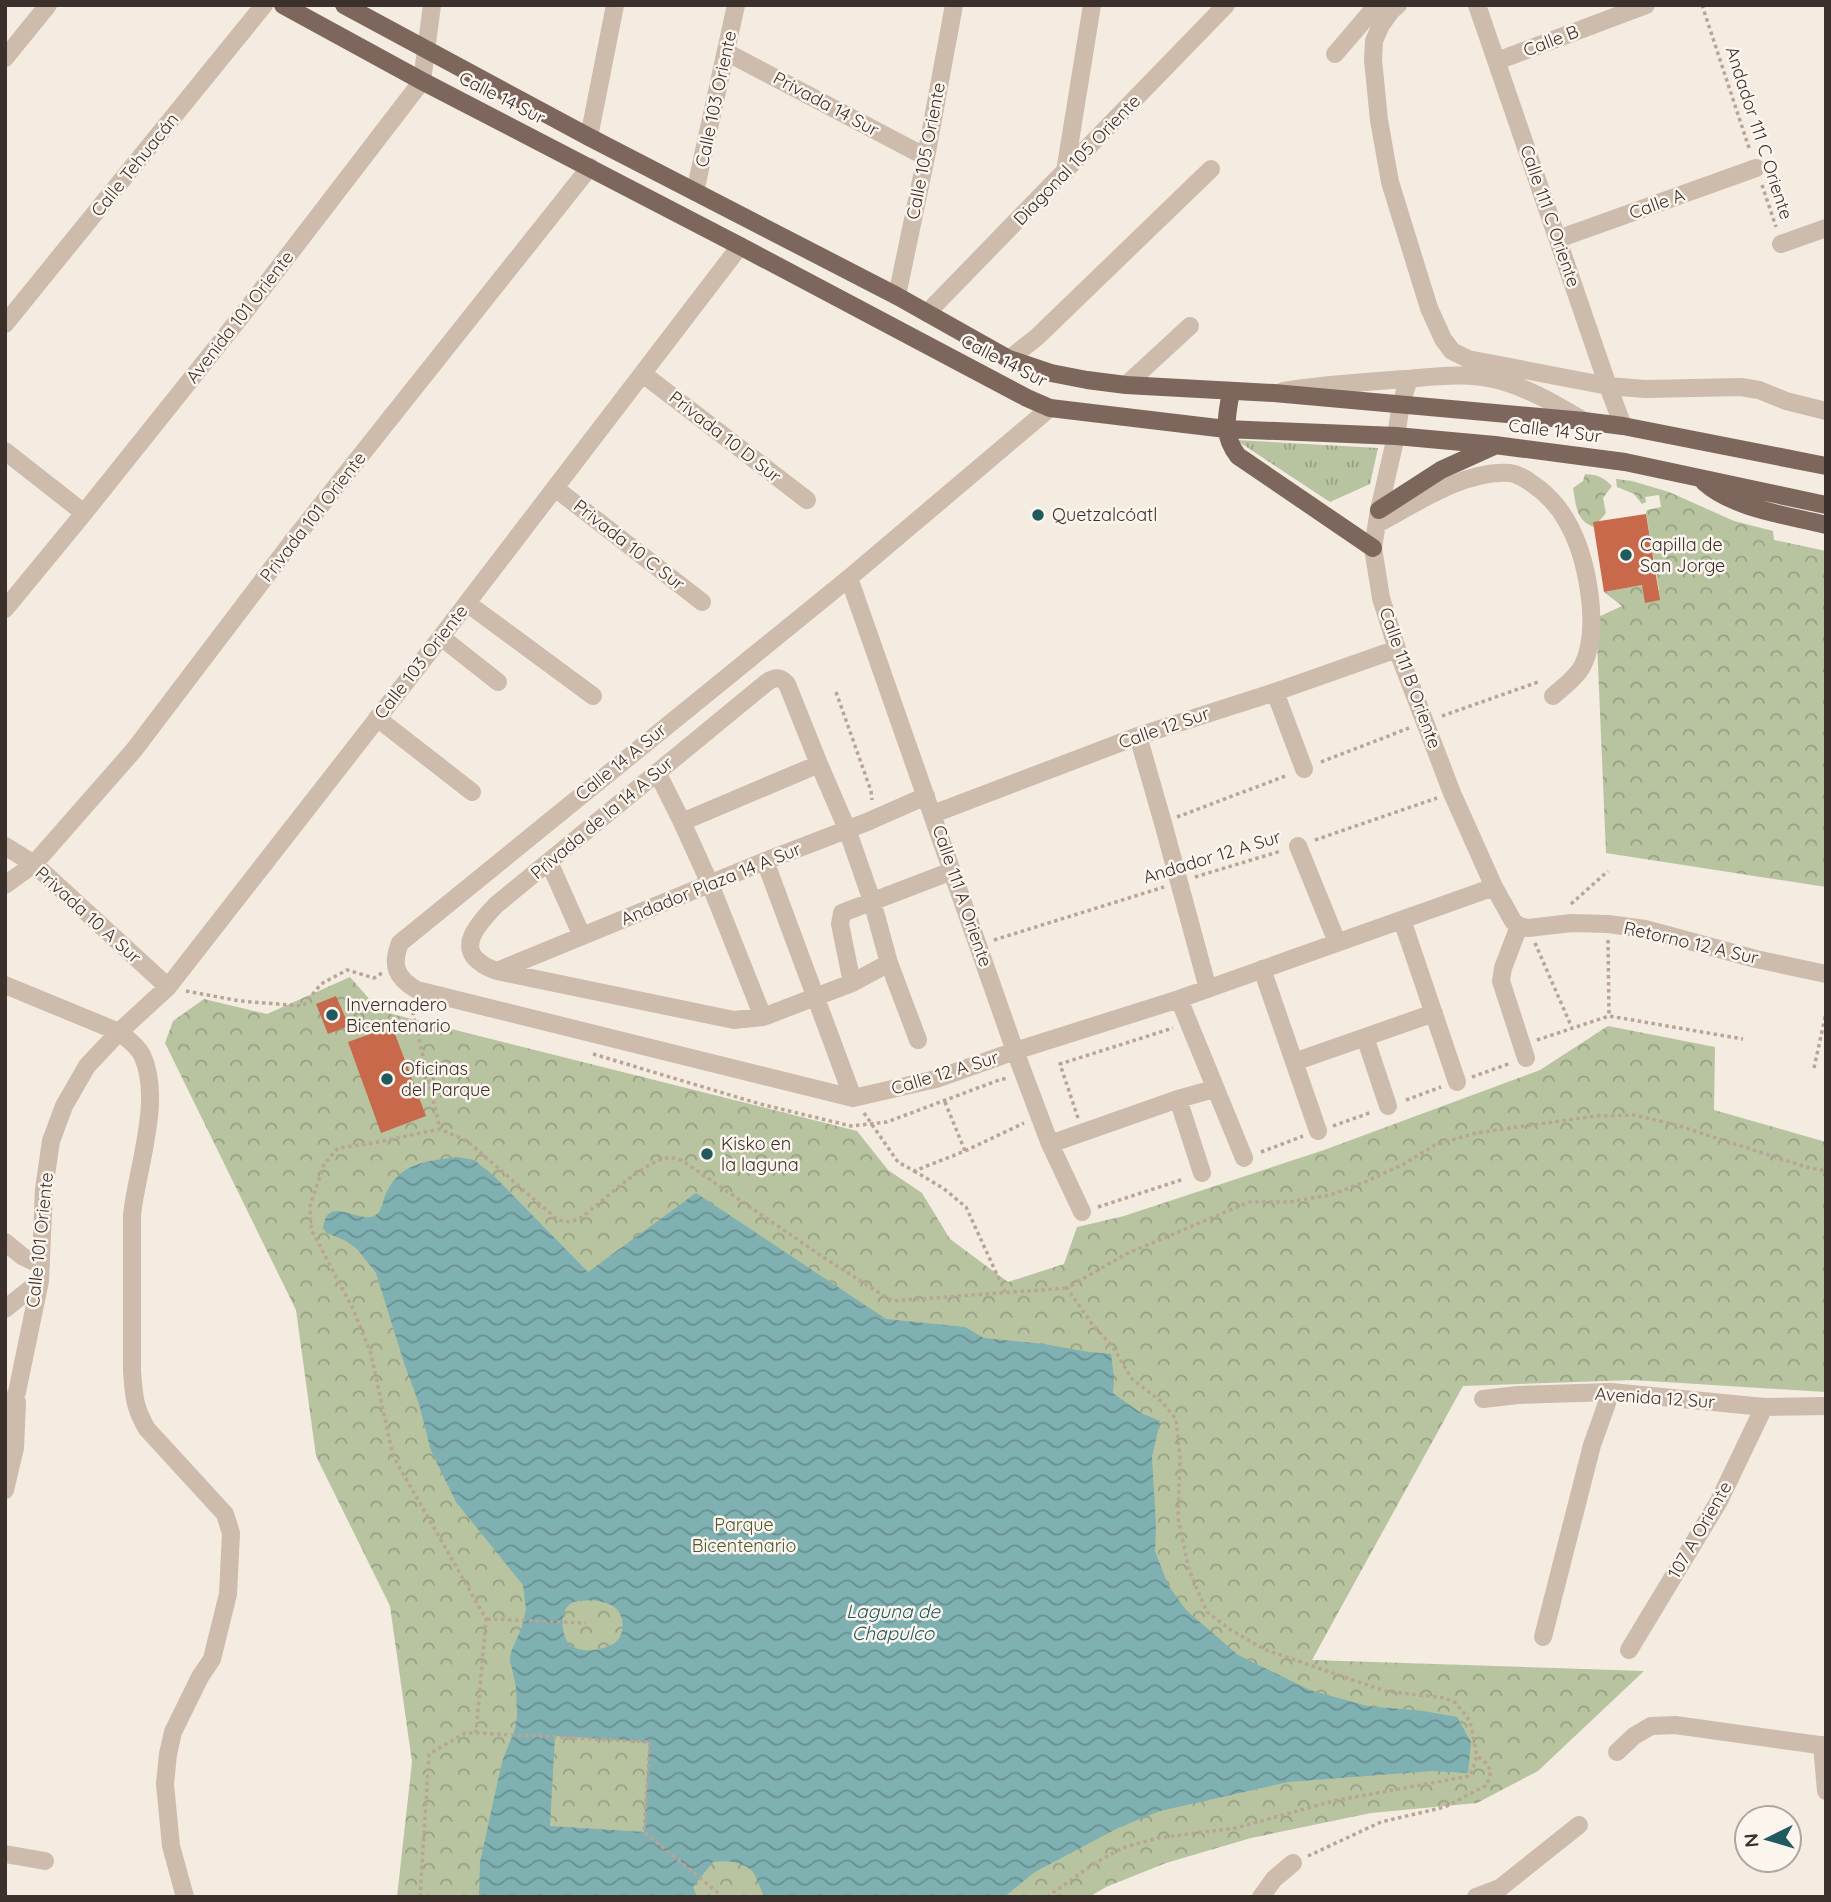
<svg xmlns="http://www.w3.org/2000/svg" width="1831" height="1902" font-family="Quicksand,sans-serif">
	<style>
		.grass { fill: url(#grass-tufts) }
		.park { fill: url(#park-crowns) }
		.water { fill: url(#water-waves); fill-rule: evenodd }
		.building { fill: #c8694b }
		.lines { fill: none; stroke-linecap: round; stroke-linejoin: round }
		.path { stroke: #b9a596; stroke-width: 3.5; stroke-dasharray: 3.5 3.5; stroke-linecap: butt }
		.minor { stroke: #cdbbac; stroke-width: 18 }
		.major { stroke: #7d675c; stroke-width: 18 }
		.poi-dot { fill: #1f5a5e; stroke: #fbf5ee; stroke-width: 2.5 }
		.labels { text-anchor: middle; stroke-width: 5; stroke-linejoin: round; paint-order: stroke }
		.street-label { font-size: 18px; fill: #3b302b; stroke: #fbf5ee }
		.poi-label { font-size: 18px; fill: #3b302b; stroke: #fbf5ee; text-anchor: start }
		.park-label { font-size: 18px; fill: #4a5a2e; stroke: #fbf5ee }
		.water-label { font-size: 19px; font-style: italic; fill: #1f5a5e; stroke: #fbf5ee }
	</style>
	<defs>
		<pattern id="grass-tufts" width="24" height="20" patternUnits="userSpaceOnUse" patternTransform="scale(1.75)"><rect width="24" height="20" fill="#b8c4a0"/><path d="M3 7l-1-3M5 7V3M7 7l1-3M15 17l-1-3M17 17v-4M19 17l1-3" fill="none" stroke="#97a083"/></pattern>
		<pattern id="park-crowns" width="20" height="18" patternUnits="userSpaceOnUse" patternTransform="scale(1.75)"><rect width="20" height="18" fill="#b8c4a0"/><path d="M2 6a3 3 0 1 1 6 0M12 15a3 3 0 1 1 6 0" fill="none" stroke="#97a083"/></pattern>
		<pattern id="water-waves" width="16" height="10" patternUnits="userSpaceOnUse" patternTransform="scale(1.75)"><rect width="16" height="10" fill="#7fb0b2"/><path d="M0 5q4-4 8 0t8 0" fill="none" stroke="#699091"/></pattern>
	</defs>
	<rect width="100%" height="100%" fill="#f4ebe1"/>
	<path class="grass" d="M1236,440L1378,448L1370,484L1330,502Z"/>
	<path class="park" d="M1585,474C1598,475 1603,477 1612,486L1603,498L1606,513L1594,527C1576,521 1576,505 1573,488L1583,481Z
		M1616,479L1632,481L1669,492L1734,521L1773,531L1774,540L1826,551V887L1606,853L1596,618L1622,606L1604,592L1642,585L1645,596L1659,590L1646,513L1647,510L1661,507L1659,495L1645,497L1646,502L1642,504L1634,494L1617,487Z
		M350,977L380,1011L857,1131L888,1170L922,1193L950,1239L1008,1282L1064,1264L1077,1227L1124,1216L1324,1150L1540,1070L1608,1026L1715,1047L1714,1110L1826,1142V1392L1633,1380L1463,1386L1312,1660L1644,1671L1538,1771L1477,1803L1371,1813L1251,1838L1166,1863L1106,1887L1089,1897H397L412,1762L390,1606L316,1456L296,1310L165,1043L173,1021L204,999L267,1014Z"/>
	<path class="water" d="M457,1157L474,1160L493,1175L588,1272L696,1193L886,1319L965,1327L984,1338L1044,1344L1089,1352L1111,1354L1114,1378L1113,1393L1141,1413L1160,1421L1152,1457L1156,1525L1155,1551L1168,1585L1186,1610L1238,1655L1310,1690L1367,1706L1423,1711L1457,1717L1471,1742L1468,1773L1432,1771L1288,1782L1160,1811L1118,1828L1035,1872L1004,1897H762L763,1894C760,1888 757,1878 753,1872C745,1862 725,1860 713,1862L693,1887L697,1897H479L480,1862L498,1780L503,1759L515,1729L517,1716L516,1687L510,1660L511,1652L522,1627L526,1609L523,1585L456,1502L431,1451L419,1404L405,1366L376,1273L357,1249L346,1241L327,1233L323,1228C327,1192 361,1226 376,1215C383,1210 383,1198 387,1191C402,1162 428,1161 457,1157ZM592,1600C599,1601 606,1602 613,1606C626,1615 626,1636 613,1644C602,1650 581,1654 570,1645C561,1636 559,1612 570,1604C576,1600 585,1601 592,1600ZM555,1736L649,1742L644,1832L550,1826Z"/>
	<path class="building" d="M1646,514L1660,600L1645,603L1642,585L1604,592L1593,522Z
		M336,996L349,1026L328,1034L316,1004Z
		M392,1026L426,1116L381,1133L348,1042Z"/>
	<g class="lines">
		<path class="path" d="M1702,5L1750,151
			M1762,185L1776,227
			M836,692L871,791L872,800
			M1442,716L1541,681
			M1321,762L1409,728
			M1177,817L1288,775
			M1315,840L1437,798
			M1195,877L1281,851
			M1571,904L1608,871
			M994,940L1164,887
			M1608,940L1609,1016
			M1535,943L1572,1028
			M186,991L240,1001L303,1006L321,984L347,970L374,978L382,973
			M411,1005L440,1129
			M1537,1040L1609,1016L1743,1039
			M593,1054L760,1104L851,1126L887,1122L999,1080L1008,1078
			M1814,1068L1826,1013
			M1472,1077L1511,1063
			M1406,1100L1441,1087
			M945,1102L965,1151
			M864,1113L898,1162L914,1171L965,1151L1024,1123
			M1078,1118L1060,1064L1173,1028
			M1333,1126L1372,1112
			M1261,1152L1303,1136
			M914,1171L943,1188L966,1207L1005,1292
			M1098,1207L1184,1179
			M487,1619L586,1623
			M476,1733L486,1619L393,1456L371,1354L353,1309L311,1229L310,1206L324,1164L338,1148L373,1143L440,1129L467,1141L558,1220L571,1222L582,1217C601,1202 645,1161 667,1158C673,1157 678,1159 683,1161L823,1257L892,1301L1067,1288
			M1308,1856L1381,1822L1445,1807L1487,1785L1491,1771L1486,1763L1477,1756
			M420,1897L429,1754L465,1733H476L650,1742L644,1832L723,1897
			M1047,1897L1095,1863L1122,1848L1157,1838L1236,1828L1333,1801L1470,1776L1477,1756L1470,1721L1456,1703L1445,1698L1385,1691L1266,1650L1231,1630L1207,1612L1189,1570L1178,1518L1180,1457L1176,1419L1162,1402L1132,1379L1113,1347L1092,1324L1067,1288L1126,1254L1249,1202H1290L1330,1195L1365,1182L1402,1165L1435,1145L1476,1133L1595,1116L1635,1115L1676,1125L1806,1167L1826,1171"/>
		<path class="minor" d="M1398,5L1391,11L1381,25L1374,41L1373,60L1379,120L1390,182L1429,308L1443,339L1452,351L1468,359L1608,386L1645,389L1741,387L1759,390L1786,401L1826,411
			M1477,5L1608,386L1623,426
			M726,52L926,157
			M1335,54L1377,5
			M5,58L48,5
			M1497,61L1646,5
			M589,137L615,5
			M1065,172L1092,5
			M695,192L736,5
			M1558,239L1756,168
			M1781,244L1826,228
			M897,296L926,157L954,5
			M927,313L1226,5
			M5,324L264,5
			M1009,359L1037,337L1211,169
			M643,374L807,500
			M1409,379L1401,404L1396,436L1379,510L1373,548L1381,598L1397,649L1452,793L1494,887L1513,921L1519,926L1528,928L1572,923L1608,924L1645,929L1756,959L1826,974
			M1126,385L1190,326
			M1283,391C1324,384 1365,382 1406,379C1438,376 1470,372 1502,381C1532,390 1557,405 1584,421
			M1050,408L849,578L400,943C391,965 396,978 417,990L853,1098L936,1079L1015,1051L1179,999L1494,887
			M5,451L84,513
			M555,488L702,602
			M1377,524C1415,504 1466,469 1510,473C1519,474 1527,480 1534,485C1546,493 1559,507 1566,520C1587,555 1601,627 1583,665C1577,677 1563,687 1553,696
			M849,578L1015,1051L1050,1144L1082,1212
			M467,603L593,696
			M5,609L84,513L247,309L422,81L432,5
			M441,637L498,682
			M1275,692L1304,769
			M377,718L472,792
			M1138,736L1163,823L1208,989
			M657,772L682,822L710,884L763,1017
			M933,814L1138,736L1275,692L1397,649
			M682,822L819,764
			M5,846L34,864L168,987
			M1298,846L1337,942
			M765,861L853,1098
			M549,862L582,936
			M5,885L34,864L134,750L295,538L590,167
			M1402,920L1457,1082
			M1519,926L1503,968L1501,981L1526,1058
			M889,963L852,983L763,1017L734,1020L497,971C492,969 485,967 481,963C455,946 482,920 496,905L766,683C774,677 780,676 787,684L819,764L847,829L872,901L889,963L918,1040
			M1262,969L1318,1131
			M497,971L765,861L867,822L926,796
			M852,983L840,924L842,913L952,871
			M5,985L119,1032C127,1039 137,1045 142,1055C163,1099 137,1168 132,1215V1371C134,1396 134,1407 147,1429L225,1514L231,1533L228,1594L212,1659L200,1677L173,1732L168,1754L165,1784L171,1846L185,1897
			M1179,999L1244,1158
			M1365,1037L1388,1106
			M1294,1062L1434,1013
			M1178,1099L1202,1173
			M1050,1144L1178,1099L1214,1089
			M5,1242L22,1256L41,1265
			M5,1309L40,1281
			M1483,1399L1518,1395L1611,1392L1764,1407L1826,1406
			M5,1420L17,1392L40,1281L44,1189L51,1141L64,1106L87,1066L119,1032L168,987L441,637L740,246
			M5,1490L15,1448L17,1402
			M1543,1637L1592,1445L1611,1392
			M1629,1650L1719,1501L1764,1407
			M1822,1745L1826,1791
			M1617,1752L1634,1736L1651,1726L1675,1725L1826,1746
			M5,1854L45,1861
			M1261,1897L1274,1879L1293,1863
			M1476,1897L1500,1888L1579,1825"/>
		<path class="major" d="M283,5L422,81L740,246L1027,398L1050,408L1226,429L1396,436L1495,445L1625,462L1826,505
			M344,5L589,137L897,296L1009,359L1051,373L1087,380L1126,385L1274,393L1584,421L1623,426L1826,466
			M1231,391C1227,416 1221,434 1238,456L1373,548
			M1704,482C1734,509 1787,515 1826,525
			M1379,510L1441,470L1494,446"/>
	</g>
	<g class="poi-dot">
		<circle cx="1038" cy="515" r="7"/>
		<circle cx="1626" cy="555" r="7"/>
		<circle cx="332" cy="1015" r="7"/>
		<circle cx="387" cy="1079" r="7"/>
		<circle cx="707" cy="1154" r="7"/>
	</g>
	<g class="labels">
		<g class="street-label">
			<text transform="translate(1551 41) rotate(-21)" y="6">Calle B</text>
			<text transform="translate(502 98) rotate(27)" y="6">Calle 14 Sur</text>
			<text transform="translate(716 99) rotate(-78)" y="6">Calle 103 Oriente</text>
			<text transform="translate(826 104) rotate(28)" y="6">Privada 14 Sur</text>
			<text transform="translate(1759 133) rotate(72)" y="6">Andador 111 C Oriente</text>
			<text transform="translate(926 151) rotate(-79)" y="6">Calle 105 Oriente</text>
			<text transform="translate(1077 160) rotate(-46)" y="6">Diagonal 105 Oriente</text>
			<text transform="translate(135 165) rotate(-51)" y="6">Calle Tehuacán</text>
			<text transform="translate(1657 204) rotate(-20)" y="6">Calle A</text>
			<text transform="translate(1550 216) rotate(71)" y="6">Calle 111 C Oriente</text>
			<text transform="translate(240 317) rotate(-52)" y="6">Avenida 101 Oriente</text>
			<text transform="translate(1004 361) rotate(27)" y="6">Calle 14 Sur</text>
			<text transform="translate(1555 431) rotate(7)" y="6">Calle 14 Sur</text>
			<text transform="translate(725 437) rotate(38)" y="6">Privada 10 D Sur</text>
			<text transform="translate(313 517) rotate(-52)" y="6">Privada 101 Oriente</text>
			<text transform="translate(629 545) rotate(38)" y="6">Privada 10 C Sur</text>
			<text transform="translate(421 662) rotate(-52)" y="6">Calle 103 Oriente</text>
			<text transform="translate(1410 678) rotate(70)" y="6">Calle 111 B Oriente</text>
			<text transform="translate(1164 728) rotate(-19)" y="6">Calle 12 Sur</text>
			<text transform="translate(621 762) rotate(-39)" y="6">Calle 14 A Sur</text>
			<text transform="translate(602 818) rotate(-40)" y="6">Privada de la 14 A Sur</text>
			<text transform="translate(1212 857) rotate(-17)" y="6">Andador 12 A Sur</text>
			<text transform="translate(711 884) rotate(-22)" y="6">Andador Plaza 14 A Sur</text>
			<text transform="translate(962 896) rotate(71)" y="6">Calle 111 A Oriente</text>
			<text transform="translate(88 915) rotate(42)" y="6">Privada 10 A Sur</text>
			<text transform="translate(1691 943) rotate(13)" y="6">Retorno 12 A Sur</text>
			<text transform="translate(945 1073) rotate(-17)" y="6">Calle 12 A Sur</text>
			<text transform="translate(40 1240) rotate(-84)" y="6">Calle 101 Oriente</text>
			<text transform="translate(1655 1398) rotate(4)" y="6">Avenida 12 Sur</text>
			<text transform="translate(1700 1530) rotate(-60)" y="6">107 A Oriente</text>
		</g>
		<g class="poi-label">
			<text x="1052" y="521">Quetzalcóatl</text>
			<text x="1640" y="551">Capilla de<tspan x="1640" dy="21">San Jorge</tspan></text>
			<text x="346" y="1011">Invernadero<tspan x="346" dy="21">Bicentenario</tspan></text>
			<text x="401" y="1075">Oficinas<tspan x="401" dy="21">del Parque</tspan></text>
			<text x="721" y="1150">Kisko en<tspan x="721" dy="21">la laguna</tspan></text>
		</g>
		<g class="park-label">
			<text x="744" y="1531">Parque<tspan x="744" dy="21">Bicentenario</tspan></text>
		</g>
		<g class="water-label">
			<text x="893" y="1618">Laguna de<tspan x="893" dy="22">Chapulco</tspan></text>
		</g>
	</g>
	<rect width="1831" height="1902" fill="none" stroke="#3b302b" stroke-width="14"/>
	<g transform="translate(1768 1839) rotate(265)"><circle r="33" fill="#fbf5ee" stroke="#aea6a0" stroke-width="2"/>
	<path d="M0-5L12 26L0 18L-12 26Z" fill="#1f5a5e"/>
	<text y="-10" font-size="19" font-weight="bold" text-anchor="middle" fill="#3b302b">N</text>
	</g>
</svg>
